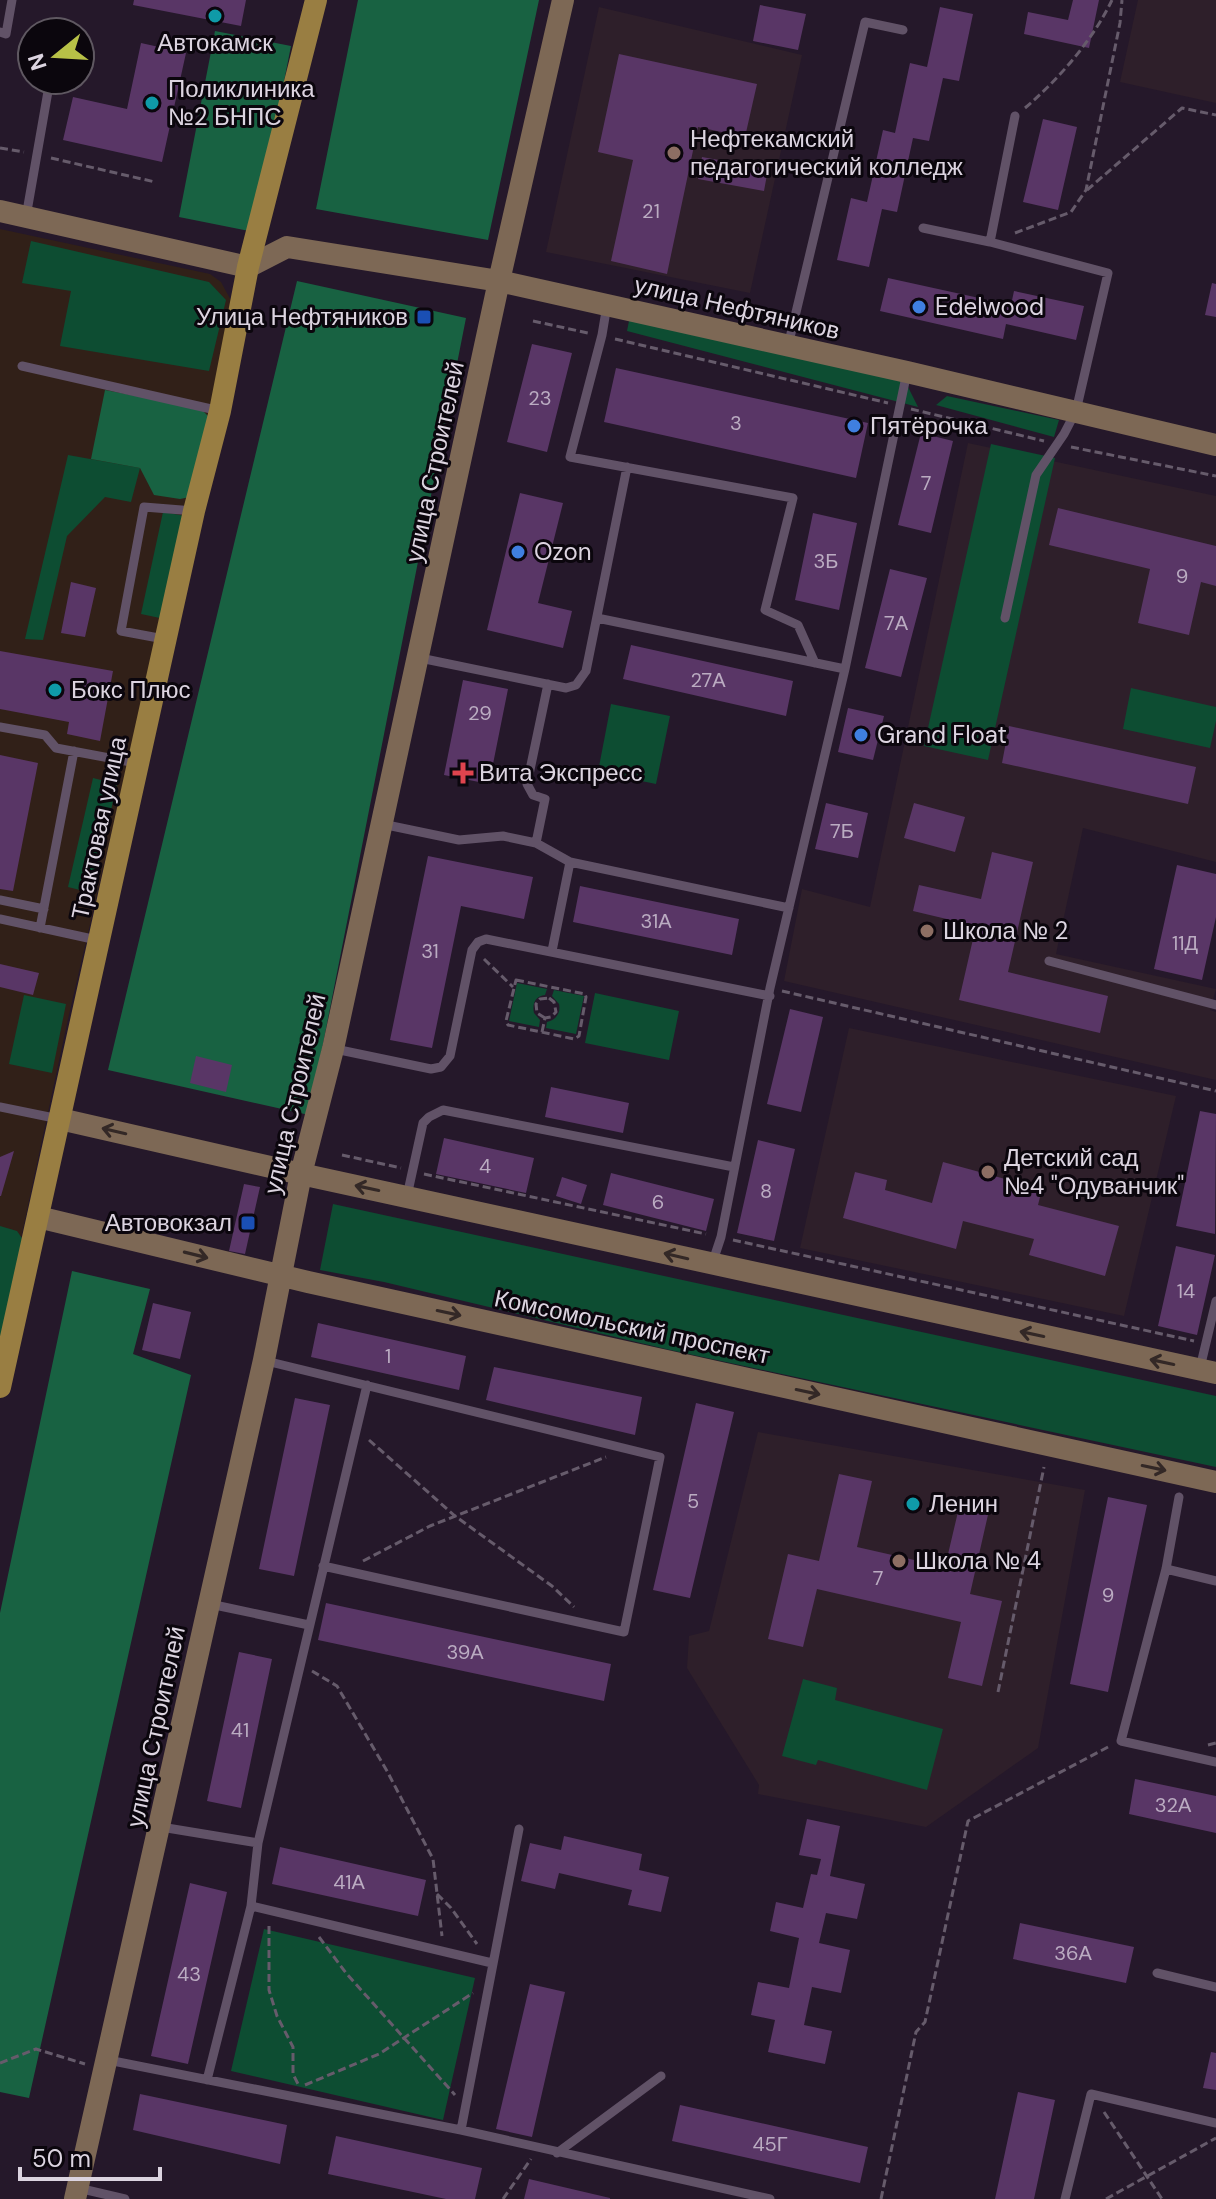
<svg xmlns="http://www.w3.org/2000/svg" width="1216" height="2199" font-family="'DM Sans',sans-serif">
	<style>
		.industrial { fill: #312018 }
		.education { fill: #2e1f2a }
		.green { fill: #0d4d32 }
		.forest { fill: #186242 }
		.building { fill: #593666 }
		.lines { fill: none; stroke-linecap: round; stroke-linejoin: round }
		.path { stroke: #665b6b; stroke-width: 3; stroke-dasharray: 8 4; stroke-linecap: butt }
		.service { stroke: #615267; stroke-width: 9 }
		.secondary { stroke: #7d6855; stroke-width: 22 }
		.primary { stroke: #997e42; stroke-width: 22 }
		.oneway { stroke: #332826 }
		.culture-dot { fill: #0f9aa8; stroke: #0b060d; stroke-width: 3 }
		.education-dot { fill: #8d6e63; stroke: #0b060d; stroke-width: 3 }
		.shop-dot { fill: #3f7fe0; stroke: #0b060d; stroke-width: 3 }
		.transit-dot { fill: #1a4fb4; stroke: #0b060d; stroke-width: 3 }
		.health-dot { fill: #e0444e; stroke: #0b060d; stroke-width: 3 }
		.labels { text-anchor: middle; stroke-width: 6; stroke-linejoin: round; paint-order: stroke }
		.number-label { font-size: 20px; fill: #bbacc2 }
		.poi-label { font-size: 24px; fill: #dcd4e0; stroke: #0b060d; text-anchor: start }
		.street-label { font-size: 24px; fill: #dcd4e0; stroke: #0b060d }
	</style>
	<rect width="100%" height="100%" fill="#25182a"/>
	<path class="industrial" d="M0,229L210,274L221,282L234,306L68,1019L0,1336Z"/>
	<path class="education" d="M1138,0H1216V103L1120,82Z
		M599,7L802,55L750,293L546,252Z
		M968,443L1216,496V862L1083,828L1056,954L1216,989L1210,1010L1216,1012V1080L784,981L802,889L870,907Z
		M849,1028L1176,1096L1124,1316L800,1248Z
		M758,1432L1085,1490L1038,1748L926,1827L758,1794L759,1785L687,1668L689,1636L709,1631Z"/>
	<path class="green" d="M31,241L209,282L226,300L209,371L60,346L71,291L22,283Z
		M630,316L904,379L918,407L627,331Z
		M947,396L1059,420L1054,437L936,405Z
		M991,444L1055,458L988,760L924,746Z
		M68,455L140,468L131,502L105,497L67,536L43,640L25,639Z
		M163,512L196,518L174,621L141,614Z
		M1131,688L1216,707V721L1210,748L1123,729Z
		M611,704L670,716L656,784L598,772Z
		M93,778L117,784L92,893L68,887Z
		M517,983L547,989L545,995C535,996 532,1004 534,1013L540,1020L539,1027L509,1021Z
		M554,990L584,996L576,1034L546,1028L547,1022C556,1020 561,1013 559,1004L552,996Z
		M595,993L679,1011L669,1060L585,1043Z
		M24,995L66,1004L52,1073L9,1064Z
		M333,1204L1216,1396V1467L670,1350L384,1282L320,1270Z
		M0,1226L17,1231L24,1241L0,1343Z
		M803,1679L837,1688L835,1700L943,1729L927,1790L818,1760L816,1765L782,1756Z
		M264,1929L475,1978L443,2120L231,2071Z"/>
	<path class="forest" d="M358,0H539L488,240L316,209Z
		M215,31L291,46L254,232L179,217Z
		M297,281L466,318L309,1115L108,1070Z
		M105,390L200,408L219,427L205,494L180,499L154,495L140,468L91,459Z
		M72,1271L150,1289L133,1354L191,1375L29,2098L0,2092V1613Z"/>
	<path class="building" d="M134,0H246L241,26L133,5Z
		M1073,0H1099L1089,48L1024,34L1028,12L1068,20Z
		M760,5L806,14L798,50L753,41Z
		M940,7L973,14L959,81L943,78L929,141L913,138L897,212L882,209L869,267L837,260L851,198L867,202L883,130L895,133L910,63L927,67Z
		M141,43L186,53L162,162L63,140L73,97L127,109Z
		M619,54L757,84L745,137L698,127L667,274L611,261L633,160L598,152Z
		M1043,119L1077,127L1058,210L1023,202Z
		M702,157L768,169L764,191L698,179Z
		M888,278L1011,305L1014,291L1084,306L1076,340L1006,324L1003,339L880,311Z
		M1212,283L1216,284V317L1205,315Z
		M532,344L572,353L547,452L507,442Z
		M616,368L868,423L856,478L604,422Z
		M921,433L953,441L931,533L898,525Z
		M520,493L563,503L538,603L572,611L563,648L487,630Z
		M1058,508L1216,546V586L1201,582L1189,635L1138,623L1150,569L1049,545Z
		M813,513L857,523L839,610L795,600Z
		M890,569L927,578L901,677L865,668Z
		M71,582L96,588L85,637L61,633Z
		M631,645L793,681L786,716L623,679Z
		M0,651L113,671L100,741L67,734L69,722L0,709Z
		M463,680L508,689L489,784L444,775Z
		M848,708L884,716L873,760L838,752Z
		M1009,726L1196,767L1188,804L1002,763Z
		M0,755L38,763L13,891L0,889Z
		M826,803L868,813L858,858L815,849Z
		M914,803L965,817L955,852L904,838Z
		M992,852L1033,862L1008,972L1108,996L1100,1033L959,1000L976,926L913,911L919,885L981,899Z
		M428,856L533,877L524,919L461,906L432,1048L390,1040Z
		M1177,865L1216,874V917L1202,980L1154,969Z
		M580,886L739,919L732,955L573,922Z
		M0,964L39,973L33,995L0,987Z
		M790,1009L823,1017L801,1112L767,1104Z
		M196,1056L232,1065L226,1092L190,1083Z
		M551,1087L629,1103L623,1133L545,1117Z
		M1200,1111L1216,1114L1215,1234L1176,1226Z
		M444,1138L534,1158L526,1193L436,1174Z
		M758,1140L795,1149L774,1241L737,1233Z
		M14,1151L1,1196H0V1157Z
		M943,1162L1042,1189L1038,1205L1119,1226L1105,1276L1029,1255L1034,1239L963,1221L956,1249L843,1218L855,1172L887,1180L885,1190L932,1203Z
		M611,1173L714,1199L706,1231L603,1205Z
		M562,1177L587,1185L581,1204L556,1196Z
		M244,1184L260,1187L245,1254L229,1251Z
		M1176,1246L1215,1255L1197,1335L1158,1326Z
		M153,1303L191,1312L180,1359L142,1350Z
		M318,1323L466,1356L459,1390L311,1357Z
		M494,1367L642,1397L635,1435L486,1400Z
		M295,1398L330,1405L294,1576L259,1569Z
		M696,1403L734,1412L690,1598L653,1590Z
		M839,1474L872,1481L857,1547L945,1567L961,1499L990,1506L970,1594L1002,1601L982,1686L948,1678L961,1622L817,1589L803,1647L768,1639L788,1554L819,1561Z
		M1108,1497L1147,1505L1108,1692L1070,1684Z
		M326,1603L611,1664L604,1701L318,1640Z
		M239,1652L272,1659L241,1808L207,1801Z
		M1135,1779L1216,1796V1833L1129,1814Z
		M807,1819L840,1826L830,1876L865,1884L857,1919L826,1913L819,1943L850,1950L841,1993L812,1987L804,2025L832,2031L825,2064L768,2052L775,2020L751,2015L758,1982L789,1988L799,1938L770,1931L776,1902L803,1908L811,1874L817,1875L821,1859L799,1855Z
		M564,1836L642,1854L639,1870L669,1877L661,1912L628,1905L632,1890L559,1873L555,1889L521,1881L530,1843L561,1850Z
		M280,1847L426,1880L418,1916L272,1884Z
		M190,1883L227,1892L188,2064L151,2056Z
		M1020,1923L1134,1947L1126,1983L1013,1959Z
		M530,1984L565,1992L532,2137L496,2129Z
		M1211,2052L1216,2053V2090L1203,2088Z
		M1018,2092L1055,2100L1034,2199H995Z
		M140,2094L287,2125L280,2164L133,2130Z
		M680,2105L868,2147L860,2183L672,2141Z
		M336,2136L482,2168L475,2199H446L328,2174Z
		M529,2179L610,2198V2199H524Z"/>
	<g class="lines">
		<path class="path" d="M1025,108C1058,80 1093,40 1112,0
			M0,148L24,152
			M51,158L155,182
			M1087,190L1182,108L1216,115
			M1015,233L1071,212L1086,190L1120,23L1122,0
			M533,321L588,333
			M615,339L888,403
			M911,409L1044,441
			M1071,447L1216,476
			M484,959L513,987
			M516,980L585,994L586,997L579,1036L574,1039L508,1025L506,1021Z
			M782,991L1216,1091
			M545,1018L537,1013L536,1004L540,999L549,998
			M542,1032L545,1018L551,1017L556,1012L554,1002L549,998
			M342,1155L401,1168
			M424,1174L706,1234
			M733,1240L1194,1341
			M369,1440L455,1516L552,1586L574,1607
			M363,1561L430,1526L606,1457
			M312,1671L337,1686L387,1771L433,1859L442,1936
			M998,1692L1044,1467
			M1208,1745L1216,1743
			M437,1894L451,1908L477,1944
			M269,1926V1990L277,2016L293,2047V2074L298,2084
			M319,1937L346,1973L455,2095
			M0,2063L36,2049L85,2064
			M305,2085L379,2054L473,1993
			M1104,2112L1162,2199
			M503,2199L531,2159
			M881,2199L916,2032L925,2022L968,1821L1110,1746
			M1106,2199L1216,2138"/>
		<path class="service" d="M0,32L6,34L12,0
			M26,217L50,80
			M923,228L990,242L1108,273L1076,411L1064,434L1036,475L1005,618
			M990,242L1015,116
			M607,305L602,335L570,457L793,498L765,610L798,625L815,663
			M788,346L865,22L903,30
			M22,366L220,411
			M597,618L845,669L770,988L721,1237L712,1264
			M164,639L121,631L144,507L194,511
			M420,658L566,688L576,685L586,671L627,467
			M845,669L907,372
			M0,727L45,735L56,748L136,763
			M382,824L459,840L503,836L536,843L570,862L552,951
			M536,843L545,799L533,795L527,784L548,684
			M570,862L789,908
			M0,900L44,909
			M0,919L97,940
			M40,928L74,751
			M1049,961L1216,1005
			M335,1049L431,1069L441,1067L450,1056L472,950L478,942L486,939L770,996
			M0,1107L59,1119
			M407,1196L423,1123L429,1117L443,1110L734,1167
			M266,1361L660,1457L624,1632L323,1566
			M1200,1368L1216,1301
			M1179,1497L1166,1569L1121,1741L1216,1762
			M1166,1569L1216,1581
			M210,1604L309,1625
			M161,1827L258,1843
			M251,1906L492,1963
			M1157,1973L1216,1987
			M108,2060L461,2130L770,2199
			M207,2080L251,1906L258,1843L367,1385
			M461,2130L519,1829
			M557,2153L661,2076
			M78,2188L125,2199
			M1065,2199L1091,2094L1216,2123"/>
		<path class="secondary" d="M0,211L248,267L287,247L499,281L907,372L1216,445
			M60,1119L301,1174L1216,1373
			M38,1217L308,1282L1216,1482
			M75,2199L264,1360L301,1174L333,1049L499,281L563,0"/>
		<path class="primary" d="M0,1387L194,511L220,411L248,267L316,0"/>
	</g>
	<defs><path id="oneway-shaft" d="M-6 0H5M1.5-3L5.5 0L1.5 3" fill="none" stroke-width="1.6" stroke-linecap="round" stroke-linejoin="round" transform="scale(2)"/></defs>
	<g class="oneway">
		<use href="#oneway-shaft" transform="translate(114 1131) rotate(-167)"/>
		<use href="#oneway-shaft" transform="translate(367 1188) rotate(-168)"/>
		<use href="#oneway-shaft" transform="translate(196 1255) rotate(14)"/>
		<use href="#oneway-shaft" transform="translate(676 1256) rotate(-167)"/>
		<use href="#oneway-shaft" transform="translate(449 1313) rotate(12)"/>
		<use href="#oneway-shaft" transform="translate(1032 1334) rotate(-168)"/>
		<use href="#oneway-shaft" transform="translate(1162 1362) rotate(-168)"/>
		<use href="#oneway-shaft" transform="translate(808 1392) rotate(12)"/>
		<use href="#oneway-shaft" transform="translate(1154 1468) rotate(12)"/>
	</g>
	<g class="culture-dot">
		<circle cx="215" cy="16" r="8"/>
		<circle cx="152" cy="103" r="8"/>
		<circle cx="55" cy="690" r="8"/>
		<circle cx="913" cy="1504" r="8"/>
	</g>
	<g class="education-dot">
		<circle cx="674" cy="153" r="8"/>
		<circle cx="927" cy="931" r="8"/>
		<circle cx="988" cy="1172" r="8"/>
		<circle cx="899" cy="1561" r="8"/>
	</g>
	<g class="shop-dot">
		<circle cx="919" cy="307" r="8"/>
		<circle cx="854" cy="426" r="8"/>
		<circle cx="518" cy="552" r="8"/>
		<circle cx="861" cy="735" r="8"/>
	</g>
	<g class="transit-dot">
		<rect x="416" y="309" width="16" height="16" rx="4"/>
		<rect x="240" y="1215" width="16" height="16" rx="4"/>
	</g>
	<path class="health-dot" d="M459 761h8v8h8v8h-8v8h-8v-8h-8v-8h8z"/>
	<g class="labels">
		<g class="number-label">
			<text x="651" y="218">21</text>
			<text x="540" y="405">23</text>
			<text x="736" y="430">3</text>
			<text x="926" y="490">7</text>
			<text x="826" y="568">3Б</text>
			<text x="1182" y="583">9</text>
			<text x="896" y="630">7А</text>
			<text x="708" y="687">27А</text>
			<text x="480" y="720">29</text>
			<text x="842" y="838">7Б</text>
			<text x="656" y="928">31А</text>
			<text x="1185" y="950">11Д</text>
			<text x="430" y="958">31</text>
			<text x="485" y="1173">4</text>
			<text x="766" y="1198">8</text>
			<text x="658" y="1209">6</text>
			<text x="1186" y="1298">14</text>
			<text x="388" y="1363">1</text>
			<text x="693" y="1508">5</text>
			<text x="878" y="1585">7</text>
			<text x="1108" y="1602">9</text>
			<text x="465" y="1659">39А</text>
			<text x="240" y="1737">41</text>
			<text x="1173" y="1812">32А</text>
			<text x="349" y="1889">41А</text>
			<text x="1073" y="1960">36А</text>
			<text x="189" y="1981">43</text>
			<text x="770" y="2151">45Г</text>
		</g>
		<g class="poi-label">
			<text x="215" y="51" text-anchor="middle">Автокамск</text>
			<text x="168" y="97">Поликлиника<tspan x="168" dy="28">№2 БНПС</tspan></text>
			<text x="690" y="147">Нефтекамский<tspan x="690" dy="28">педагогический колледж</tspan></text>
			<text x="935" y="315">Edelwood</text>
			<text x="408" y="325" text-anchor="end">Улица Нефтяников</text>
			<text x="870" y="434">Пятёрочка</text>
			<text x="534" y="560">Ozon</text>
			<text x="71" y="698">Бокс Плюс</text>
			<text x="877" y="743">Grand Float</text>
			<text x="479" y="781">Вита Экспресс</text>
			<text x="943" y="939">Школа № 2</text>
			<text x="1004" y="1166">Детский сад<tspan x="1004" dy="28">№4 "Одуванчик"</tspan></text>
			<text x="232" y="1231" text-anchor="end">Автовокзал</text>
			<text x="929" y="1512">Ленин</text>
			<text x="915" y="1569">Школа № 4</text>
		</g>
		<g class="street-label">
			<text transform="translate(737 308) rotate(13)" y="8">улица Нефтяников</text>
			<text transform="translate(435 462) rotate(-78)" y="8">улица Строителей</text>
			<text transform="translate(99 828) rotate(-78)" y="8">Трактовая улица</text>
			<text transform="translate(295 1094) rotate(-77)" y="8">улица Строителей</text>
			<text transform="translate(632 1327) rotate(12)" y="8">Комсомольский проспект</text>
			<text transform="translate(156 1727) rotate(-78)" y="8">улица Строителей</text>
		</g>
	</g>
	<g transform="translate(56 56) rotate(252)"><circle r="38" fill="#0b060d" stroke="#5f5861" stroke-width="2"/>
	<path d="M0-6L14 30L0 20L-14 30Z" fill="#b8c147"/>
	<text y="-12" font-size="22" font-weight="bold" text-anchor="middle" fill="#dcd4e0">N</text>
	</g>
	<path d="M20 2167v12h140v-12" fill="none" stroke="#dcd4e0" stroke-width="4"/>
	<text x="32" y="2167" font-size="24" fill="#dcd4e0" stroke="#0b060d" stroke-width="6" paint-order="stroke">50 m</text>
</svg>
